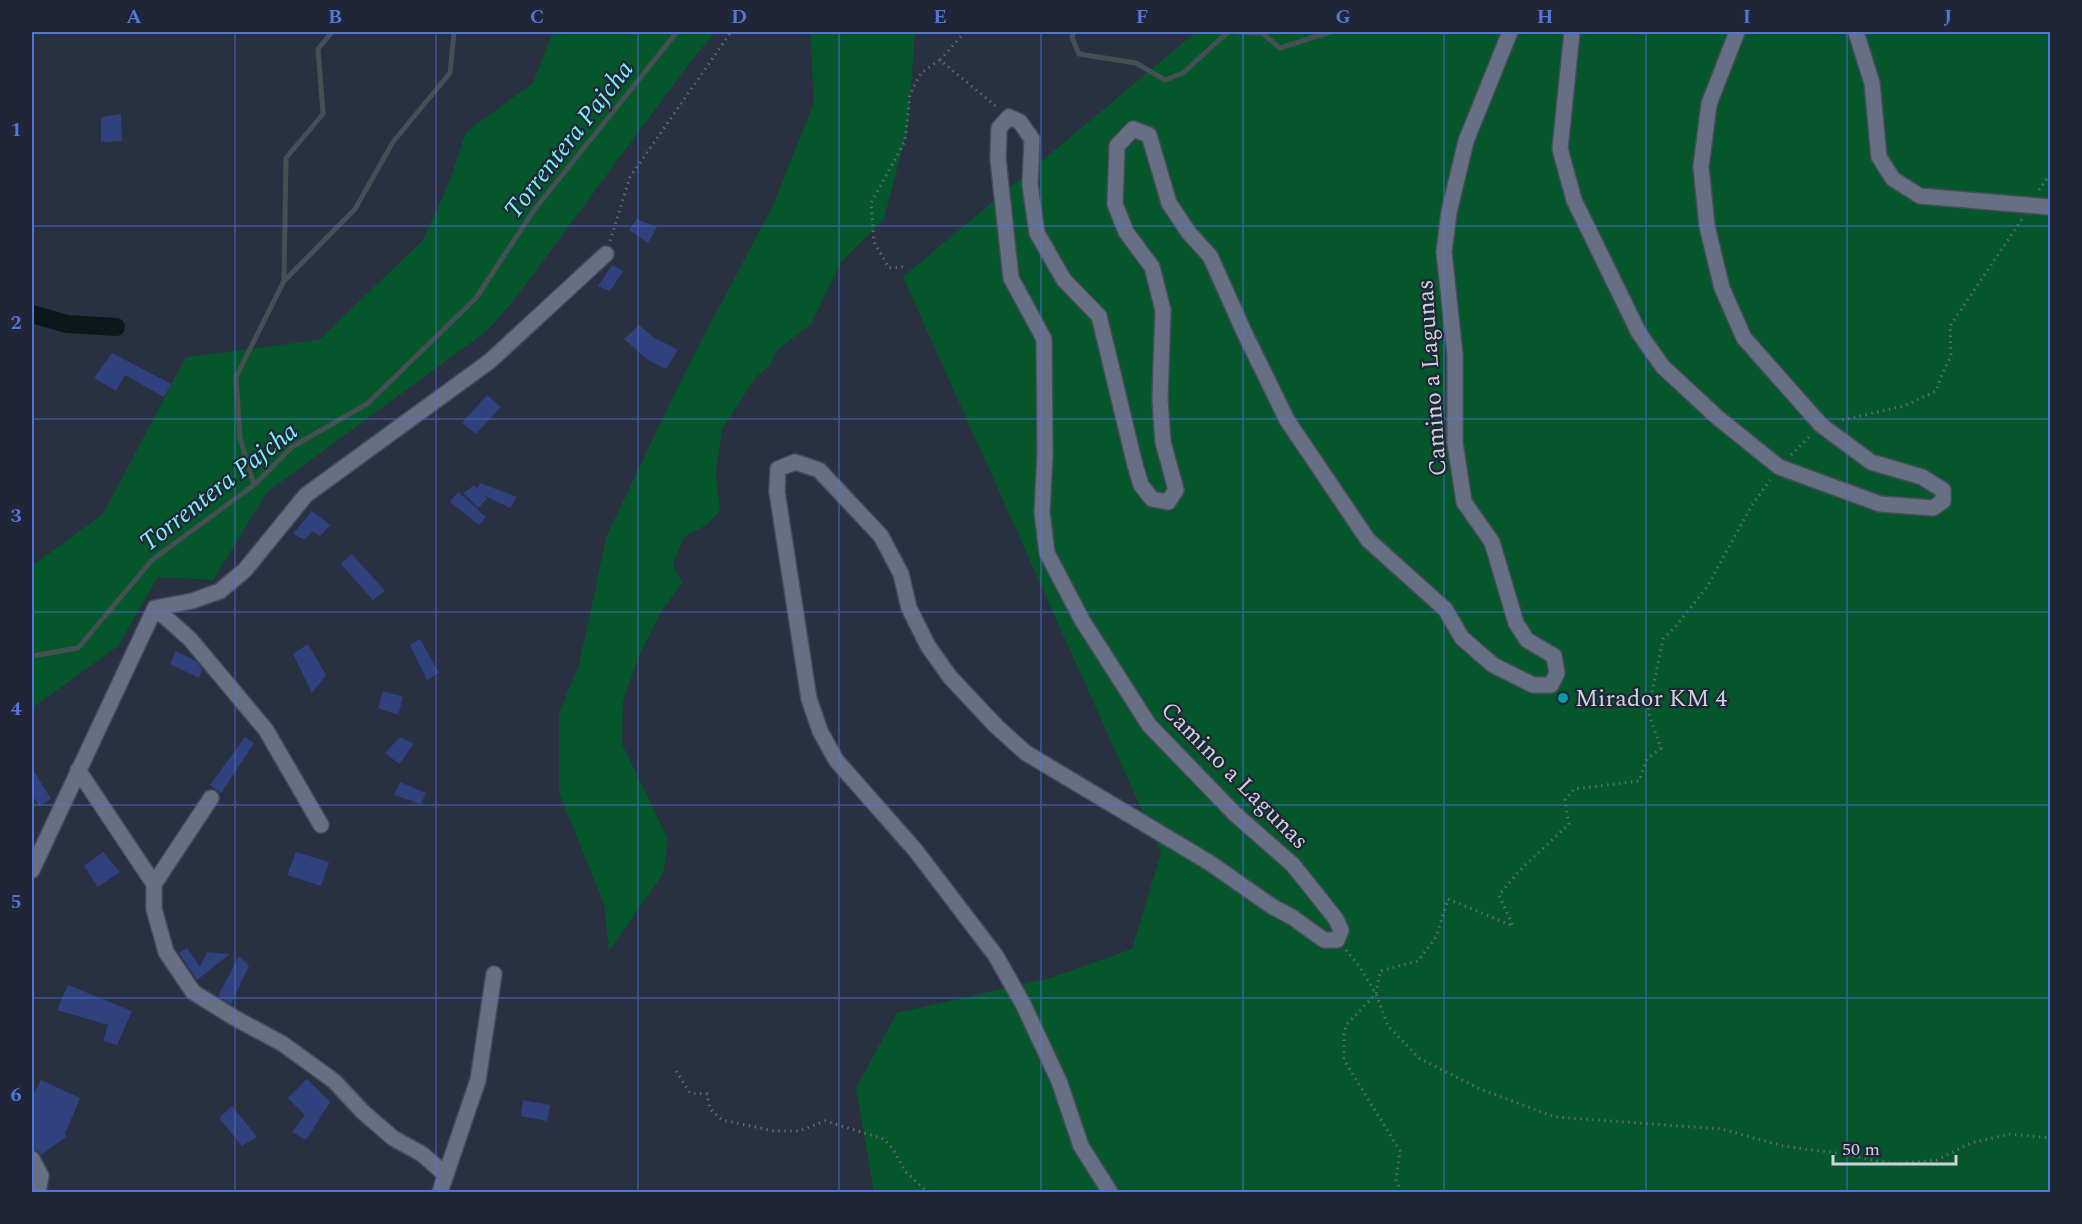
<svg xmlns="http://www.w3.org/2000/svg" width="2082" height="1224" font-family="Spectral,serif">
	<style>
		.green { fill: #06562c }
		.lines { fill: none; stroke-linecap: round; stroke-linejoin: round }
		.stream { stroke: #445054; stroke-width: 5 }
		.canal { stroke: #091819; stroke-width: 18 }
		.building { fill: #30427e }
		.minor-casing { stroke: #474c5b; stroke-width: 18 }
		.path { stroke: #606676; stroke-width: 3; stroke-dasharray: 1.5 4.5; stroke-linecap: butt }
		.minor { stroke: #676f84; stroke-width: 15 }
		.grid { fill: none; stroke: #5276da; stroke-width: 1.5; stroke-opacity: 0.55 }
		.culture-dot { fill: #0f9aa8; stroke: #202637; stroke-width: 2 }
		.labels { text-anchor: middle; stroke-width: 4.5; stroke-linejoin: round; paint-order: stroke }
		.street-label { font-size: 24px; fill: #ced2de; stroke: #202637 }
		.poi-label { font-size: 24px; fill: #ced2de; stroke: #202637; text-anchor: start }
		.water-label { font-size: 26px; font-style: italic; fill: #7cf1f9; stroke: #202637 }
		.neatline { fill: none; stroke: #5276da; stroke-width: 2 }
		.grid-label { font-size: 20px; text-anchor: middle; font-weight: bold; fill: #5276da }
	</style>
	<rect width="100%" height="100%" fill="#293042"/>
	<path class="green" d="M553,32H716L697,53L517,296L488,330L267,492L213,580L158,577L118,646L32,708V566L103,514L186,357L319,340L423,240L448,185L466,132L533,83Z
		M810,32H915L908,127L884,219L842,261L811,324L777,350L771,364L756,377L722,429L716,473L720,510L708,524L684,537L673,565L682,583L661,612L639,656L623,701L622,744L668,839L663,874L609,951L604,904L559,793V713L579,665L607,535L685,372L772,207L814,103Z
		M1196,32H2050V1192H874L856,1088L897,1013L1047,979L1132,949L1161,853L903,277Z"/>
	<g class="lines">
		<path class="stream" d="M1074,32L1072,37L1079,54L1136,63L1165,80L1183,73L1228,32
			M1236,32L1262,33L1280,48L1330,32
			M284,281L286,158L323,114L318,49L332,32
			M254,485L240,438L236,377L284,281L355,209L393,142L450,73L454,32
			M32,656L78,648L152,560L254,485L292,447L367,404L476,298L534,210L677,32"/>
		<path class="canal" d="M32,314L67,324L116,327"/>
	</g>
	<path class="building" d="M121,114L122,141L101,142V117Z
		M637,219L657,227L648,243L629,230Z
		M612,265L623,271L610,291L598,286Z
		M639,325L653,337L678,350L666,369L648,360L624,339Z
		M112,353L171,384L164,397L125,375L116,391L94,378Z
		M487,395L501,407L476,434L462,423Z
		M480,483L517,497L510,508L483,495L487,499L478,508L464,493L474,485L477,489Z
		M458,492L486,517L479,525L450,502Z
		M312,511L330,525L320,536L312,531L305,540L293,534Z
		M352,554L385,591L373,600L341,564Z
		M420,639L439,673L427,680L410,645Z
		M308,644L326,675L312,693L293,654Z
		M176,651L196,661L202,669L199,678L170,664Z
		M383,691L403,697L398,715L378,708Z
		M245,737L254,743L221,793L210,785Z
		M400,737L414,744L399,764L385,753Z
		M32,768L51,799L39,806L32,794Z
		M400,782L426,793L421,804L394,795Z
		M103,852L120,872L98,887L84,866Z
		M296,852L329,862L321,886L287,875Z
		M187,948L200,967L207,952L230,954L197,980L179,953Z
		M239,956L249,966L231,1004L218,996Z
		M68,985L132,1011L117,1045L103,1041L108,1025L57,1010Z
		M307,1079L330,1102L306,1140L292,1132L305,1115L288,1098Z
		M41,1080L80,1098L65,1134L67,1136L41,1155L38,1151L32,1149V1097Z
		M523,1100L550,1105L547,1121L521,1116Z
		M232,1106L257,1137L242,1146L219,1118Z"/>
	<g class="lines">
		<g class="minor-casing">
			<path id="minor" d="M1572,32L1560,149L1574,200L1639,333L1663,367L1717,417L1779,467L1880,504L1933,508L1943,501V490L1922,477L1871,462L1821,425L1744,338L1722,288L1707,226L1701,167L1709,104L1737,32
				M1856,32L1872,83L1879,157L1893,179L1920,196L2050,207
				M155,608L190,639L266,730L321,825
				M78,770L154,884
				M211,798L154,884V909L166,952L193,992L233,1017L283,1044L334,1081L363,1112L393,1138L422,1154L446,1175
				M32,870L155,608L192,601L220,591L245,570L306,495L490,361L606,254
				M32,1159L41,1176L38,1192
				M440,1192L478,1080L494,974
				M1110,1192L1081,1146L1059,1081L1023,1004L996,956L916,851L836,760L820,731L809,699L788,563L777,492L778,469L795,462L819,470L881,536L901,574L909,608L928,646L950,677L996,726L1026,753L1210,863L1273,907L1292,917L1324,940H1337L1341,930L1336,919L1293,865L1235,814L1149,725L1082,620L1047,553L1042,512L1045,454L1044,339L1011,278L998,159L999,128L1009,117L1020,122L1032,139L1030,185L1037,233L1064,280L1099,316L1135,465L1141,485L1152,499L1168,502L1176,490L1163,442L1160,399L1163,310L1152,267L1126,232L1115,204L1117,146L1133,129L1149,135L1169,203L1189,233L1210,256L1245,334L1287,420L1368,540L1445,609L1462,638L1493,665L1533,685H1551L1557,673L1554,656L1527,640L1516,623L1492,542L1464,502L1455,443V355L1444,252L1449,212L1466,141L1510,32"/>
		</g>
		<path class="path" d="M965,32L940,60L998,108
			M2039,190L2050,174
			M610,241L630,177L731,32
			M903,267L889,268L874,242L871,203L905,141L910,94L921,73L940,60
			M1842,420L1904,406L1936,391L1942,374L1951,356L1950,326L2022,219
			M1791,455L1810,436
			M1346,950L1359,966L1376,994L1388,1026L1419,1058L1480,1089L1555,1117L1722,1129L1783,1146L1836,1153L1894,1164L1937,1160L1971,1143L2010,1134L2050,1138
			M676,1071L690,1093L707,1094L710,1109L722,1120L774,1131H799L825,1121L884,1139L893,1149L905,1171L927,1192
			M1401,1192L1396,1180L1400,1151L1344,1060V1035L1346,1025L1376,994L1380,971L1418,961L1436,937L1448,899L1513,926L1499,895L1520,870L1569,824L1565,800L1574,789L1639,781L1647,759L1661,748L1648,712L1663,639L1676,626L1707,587L1752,505L1770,480"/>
		<use href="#minor" class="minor"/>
	</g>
	<path class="grid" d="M235,32V1192M436,32V1192M638,32V1192M839,32V1192M1041,32V1192M1243,32V1192M1444,32V1192M1646,32V1192M1847,32V1192M32,226H2050M32,419H2050M32,612H2050M32,805H2050M32,998H2050"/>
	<circle class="culture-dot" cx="1563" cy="698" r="6"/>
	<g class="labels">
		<g class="street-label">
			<text transform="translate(1431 378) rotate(-94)" y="8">Camino a Lagunas</text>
			<text transform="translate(1235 775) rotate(45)" y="8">Camino a Lagunas</text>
		</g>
		<g class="poi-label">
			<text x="1575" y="706">Mirador KM 4</text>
		</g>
		<g class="water-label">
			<text transform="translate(568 139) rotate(-52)" y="9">Torrentera Pajcha</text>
			<text transform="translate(218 486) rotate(-38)" y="9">Torrentera Pajcha</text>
		</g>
	</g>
	<rect width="2082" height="1224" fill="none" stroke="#202637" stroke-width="66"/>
	<path d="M1833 1155v9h123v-9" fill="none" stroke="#ced2de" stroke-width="3"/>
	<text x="1842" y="1155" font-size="18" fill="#ced2de" stroke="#202637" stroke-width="4.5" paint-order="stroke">50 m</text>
	<rect x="33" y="33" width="2016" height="1158" class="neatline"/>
	<g class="grid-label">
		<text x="134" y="23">A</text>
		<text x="335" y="23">B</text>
		<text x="537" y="23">C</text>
		<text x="739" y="23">D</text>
		<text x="940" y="23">E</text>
		<text x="1142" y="23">F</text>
		<text x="1343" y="23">G</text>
		<text x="1545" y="23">H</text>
		<text x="1747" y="23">I</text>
		<text x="1948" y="23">J</text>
		<text x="16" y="136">1</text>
		<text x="16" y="329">2</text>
		<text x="16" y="522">3</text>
		<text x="16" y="715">4</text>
		<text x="16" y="908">5</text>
		<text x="16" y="1101">6</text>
	</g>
</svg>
